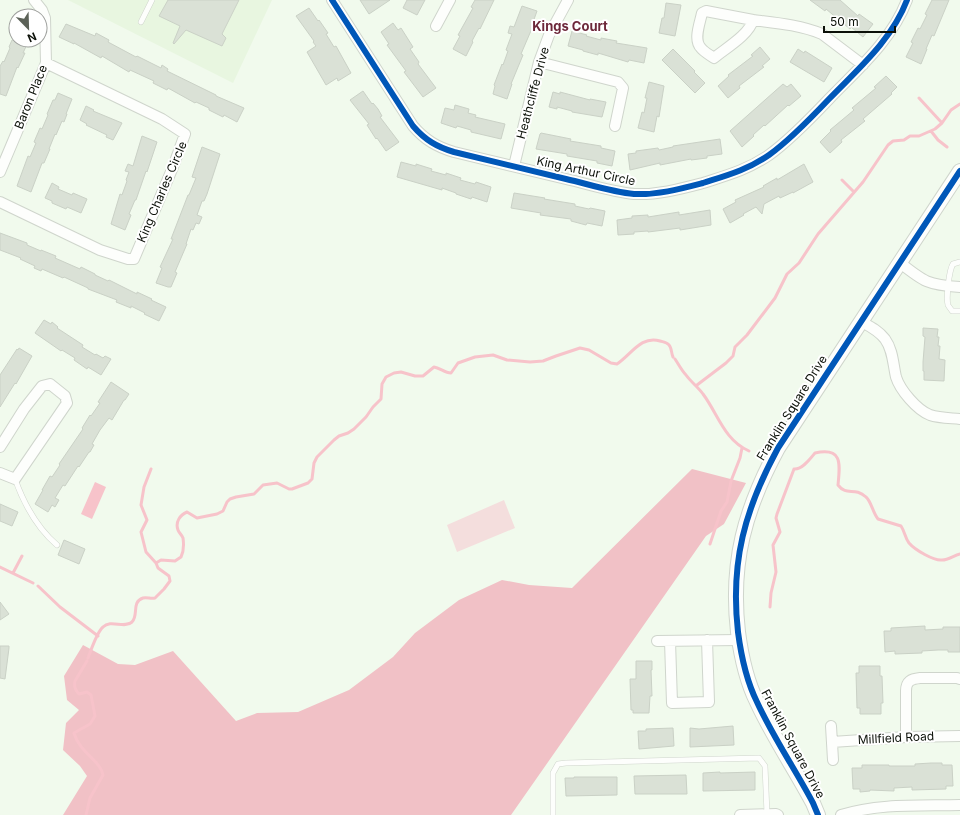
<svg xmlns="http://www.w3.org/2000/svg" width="960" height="815" font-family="Inter,sans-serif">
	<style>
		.built { fill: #e8f6e0 }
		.green { fill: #f4dedd }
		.forest { fill: #f1c1c6 }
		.water { fill: #f7c3ca }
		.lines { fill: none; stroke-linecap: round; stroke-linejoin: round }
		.stream { stroke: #f7c3ca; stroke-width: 3 }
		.building { fill: #dae1d6; stroke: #cad1c6 }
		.lane-casing { stroke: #cfd5cc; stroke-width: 6 }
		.street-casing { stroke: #cfd5cc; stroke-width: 12 }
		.secondary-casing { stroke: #cfd5cc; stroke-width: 16 }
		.lane { stroke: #fdfefc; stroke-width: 5 }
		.street { stroke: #fdfefc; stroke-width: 10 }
		.secondary { stroke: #fdfefc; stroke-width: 14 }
		.cycleway-casing { stroke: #fff; stroke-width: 8 }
		.cycleway { stroke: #0057b8; stroke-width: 6 }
		.labels { text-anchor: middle; stroke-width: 4; stroke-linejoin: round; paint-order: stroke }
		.street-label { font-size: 12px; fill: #0b1008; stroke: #fff }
		.neighbourhood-label { font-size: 13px; font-weight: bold; fill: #6d283a; stroke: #fff }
	</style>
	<rect width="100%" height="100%" fill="#f1faed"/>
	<path class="built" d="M68,0H272L233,83Z"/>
	<path class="green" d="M504,500L515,528L457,552L447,525Z"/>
	<path class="forest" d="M692,469L746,483L724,524L706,536L511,815H63L87,776L80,766L63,750L66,723L79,710L67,700L64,676L83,645L118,664L135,665L173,651L236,721L257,713L298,712L349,690L393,657L415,633L459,600L502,580L529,585L572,588Z"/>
	<path class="water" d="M95,482L106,487L92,519L81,514Z"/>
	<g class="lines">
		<path class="stream" d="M919,98L942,123
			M931,131L938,140L947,147
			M842,180L854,192
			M675,359C679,365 682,371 686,375C691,382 698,387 703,394C718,414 724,440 749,451
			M697,385L726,363L733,356L735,347L747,335L775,298L787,274L799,263L818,234L863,182L888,145L893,141L904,140L910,136H919L935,129L942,123L951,110L960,104
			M794,469C802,470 810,459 815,453C843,447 840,464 838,485C847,497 854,486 866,497C871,501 873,513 878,519L901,526C905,532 905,538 909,543C915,550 934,561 942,560C949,560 954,555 960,554
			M710,544L721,511L727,502L731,481L740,458L742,448
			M156,563L161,560L175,561L181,557C184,551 184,545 183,538C182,535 179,533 178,530C175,522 180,515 187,512L197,518L217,514L223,511L227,502L230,499L236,497L254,494L263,485L277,483L289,489H292L308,483L312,479L314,463L317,457L334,440L339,436L348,433L354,429L366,417L373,407L381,399L382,384L386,377L394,373L401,372L415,376H423L434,367C440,368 445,373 451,373L458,363L475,357L493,355L507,360L530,362L543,361L556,356L580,348L589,350L611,363L617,364C631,355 641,335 660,341C663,342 667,342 669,345C672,348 671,353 673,357
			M0,567L33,583
			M13,573L22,556
			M38,586L60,607L98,636
			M770,607L771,593L776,572L773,545L780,532L776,518L777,514L794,469
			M88,658C91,650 97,632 103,627C111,619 124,629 132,622C139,615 131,602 143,598C147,597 151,599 155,598L164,589L170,581L169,576L158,568L156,563L146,552L141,532L147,520L141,505L144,487L151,469
			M86,815L90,798L103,775C101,761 79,752 74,733L90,724L95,716L91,695L87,692L79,694C75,690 74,685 75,681L87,661"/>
	</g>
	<path class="building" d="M168,0H239L222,34L226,38L222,46L186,30L174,44L173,43L180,26L159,16Z
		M360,0H390L369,14Z
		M407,0H425L417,15L403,8Z
		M475,0H494L480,29L479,28L472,41L473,42L466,56L453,49L460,36L458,35L473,8L471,7Z
		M810,0H840L858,16L859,14L873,24L863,37L851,27L850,29L826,9L825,11Z
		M932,0H949L934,36L932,35L926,49H927L921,64L906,57L913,43L911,42L918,28L920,29L927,15L925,14Z
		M666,3L681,5L675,36L659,33L662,18H664Z
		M522,6L537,11L532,25L533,26L521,54L523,55L511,84H512L507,99L493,94L495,86L494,85L502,64L503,65L508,51L506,50L512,34L508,33L510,26L514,27Z
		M309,8L318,21L319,20L328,33L326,34L334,47L336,46L351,73L338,81L337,78L326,85L307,52L316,46L313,42L314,41L296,16Z
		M393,23L398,30L401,28L413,47L410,49L419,62L418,64L436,88L423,97L404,72L406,71L387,45L389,44L381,32Z
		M66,24L95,36L96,33L109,40L108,42L136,57L137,56L161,68L162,65L168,69L167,71L216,95V96L244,108L237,122L224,115L223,117L209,110V108L196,102L195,103L168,88L167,90L153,83L154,81L130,70L129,72L102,56L101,58L74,43V44L59,37Z
		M572,31L587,35L586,36L601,40V38L617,41L616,43L647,48L644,63L629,60L628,62L598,53V55L583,51V50L568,46Z
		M12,40H29L23,53H25L18,68L17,67L6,96L0,94V66L3,61L4,62L10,48L9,47Z
		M760,47L770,59L762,66L764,67L739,86L740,88L728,98L718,86L729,76L728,75L753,56L751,55Z
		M673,49L695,71L694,72L705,83L695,93L662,60Z
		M798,49L804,53L805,51L832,68L824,82L790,62Z
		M886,76L897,87L891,93L892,94L863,119L865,121L841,140L842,142L830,153L820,142L831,131L830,130L854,110L852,108L876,88L874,87Z
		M649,82L664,86L659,117L657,116L654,132L638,128L642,112L644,113L647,98H645Z
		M783,84L787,87L791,84L801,96L789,106L788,105L765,126L764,125L753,135L754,136L742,147L730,131Z
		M363,91L372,104L373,103L378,109L382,116L380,117L399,142L386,151L377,138L376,139L367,125L369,124L350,100Z
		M553,92L560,94V92L590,100V99L606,102L602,117L572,112V111L557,107V109L549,107Z
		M58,93L72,99L66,114H67L64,122L62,121L56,135L55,134L49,149H50L44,163H42L31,192L17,186L28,156L30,157L36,143L34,142L40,128L42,129L48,115L47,114L53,100H55Z
		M455,105L469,109L468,113L476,115L475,117L505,124L501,139L471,132V130L457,126L456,128L441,123L445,108L454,110Z
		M86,106L94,110L93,111L122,123L113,140L106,137L107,135L86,125L87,124L80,120Z
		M541,133L571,139L570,141L601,146V148L615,151L612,166L597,163V161L567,156V154L536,149L540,134Z
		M142,136L157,142L147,172L146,171L136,200H135L129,214L131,215L125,230L111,224L120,194L122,195L127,181L126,180L129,172L125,171L128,164L133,166Z
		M720,139L722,154L707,156V158L691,160V159L660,165V163L630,170L628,154L636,153V151L658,148L659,150L673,147V146Z
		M202,147L220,154L207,194L204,201H202L197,215L202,217L199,224L196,223L193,230L191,229L186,244H187L175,272L177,273L171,287H168L156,283L162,268L160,267L173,239H171L188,195H189L196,178L192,177Z
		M401,162L416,166V164L432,169L431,171L446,175V173L461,178L460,180L475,184L476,182L491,187L487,202L472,197L471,199L456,194V193L442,188V190L397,177Z
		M804,164L813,182L793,193V192L780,198L779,196L764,204L762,214L756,207L743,214L744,215L730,223L723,209L736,202L735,200L764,187L763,186L777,178V180Z
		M52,183L59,187L58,189L72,195L73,193L87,199L81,213L67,207L66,209L52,203V201L45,198Z
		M514,193L545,198L544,199L575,204V206L589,209L590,208L605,211L602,226L587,223L586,225L571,221V219L540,215L541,213L511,208Z
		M710,210L711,225L680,230V228L648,232V231L634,232V234L618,235L617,220L632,218V216L648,215V217L679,212V215Z
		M0,233L27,243V245L41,251V250L56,256L55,258L80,269L81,267L95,274V275L108,281L109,280L137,294V292L152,299L151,300L166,307L159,321L144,314L145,313L131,306V308L116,302L117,300L88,289V288L64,277L63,278L42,269L41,271L34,268L35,266L20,259L21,258L0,250Z
		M44,320L51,324L52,322L58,327L57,328L83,345L82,347L95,355L96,354L103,358L105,356L111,359L101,375L88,367L87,369L74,360L75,358L62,350L61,351L35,333Z
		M923,328L938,329L937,337H939L938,346H940L939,359L945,360L944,381L924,380V371H923V362L925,337L923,336Z
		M19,348L32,356L16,384L15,383L0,407V375L17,349L18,350Z
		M111,382L129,394L125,400H124L112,420L109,418L100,430L92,444L94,445L90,452H89L79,467L78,466L65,486L63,485L55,498L59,500L55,507L52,505L48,512L35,504L43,490H42L50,476L52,477L60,465L59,464L83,429L82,428L90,415L91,416L100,403L98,402Z
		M0,504L18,512L12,526L0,521Z
		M64,540L85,549L79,564L58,555Z
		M0,602L9,614L0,620Z
		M925,626V630L943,629V627H960V652H948V650H938L922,651V653L895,654V651L885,652L884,631H891V628Z
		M0,646H9V648L5,679L0,678Z
		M636,661H652V670H651L652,696H650L649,713H633V710H631L630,679H636Z
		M859,666H880V676H882L883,703H881V714H860V708H857L856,673H859Z
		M733,726L734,745L690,747V728L699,729Z
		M673,728L674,746L639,749L638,731H646V729Z
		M931,763H942V765H952L953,786H946V789L912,790V787L894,788V791L870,790V791L860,792V789H853L852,768H862V765H889V766H915V764Z
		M720,772V773L755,772V790L703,791V773Z
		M686,775L687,794H635L634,776Z
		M574,777H617V795L566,796L565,778H574Z"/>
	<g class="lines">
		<g class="lane-casing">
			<path id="lane" d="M141,22L152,0
				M960,262L953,264C949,270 946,298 948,305C949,307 951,309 952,311H960
				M15,479C24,504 37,528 57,545
				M553,815V773L558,764L566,763L759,758L765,766L767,814"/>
		</g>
		<g class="street-casing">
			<path id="street" d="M332,0L413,126C425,140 437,147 454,152C492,161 529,170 566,179C588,184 612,192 634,194C658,195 680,189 703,183C728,175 747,170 769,155C790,140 811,118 829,99C858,69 892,40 907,0
				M706,11L711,12L753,20C749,35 726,48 714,58C710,55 704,52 701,48C693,40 700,23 702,13Z
				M753,20C777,23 800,25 822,34L863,65
				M436,26L450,0
				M539,62L618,82L623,88L615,126
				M514,166L539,62L549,35L568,0
				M0,172L46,63L45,18L42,10L34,0
				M0,202L100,250L128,259H134L173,167L185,134L162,119L46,63
				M899,262C924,282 928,285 960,287
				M860,321C869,326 878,330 885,339C893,350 893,364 896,377C900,390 917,410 930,415C939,418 950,418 960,419
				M0,447L24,409L42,386L50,384L65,396L67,403L15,479L0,473
				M657,641L739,640
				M670,641L672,703L709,702L707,640
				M831,726L833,760
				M906,737V691C906,681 911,679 920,678H957L960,679
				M832,742L906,737L960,736
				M740,815L776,814L778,815
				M841,815C879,803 921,806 960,805"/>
		</g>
		<g class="secondary-casing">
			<path id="secondary" d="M818,815L813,803C795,769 773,737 757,702C746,680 741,655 738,632C730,562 745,509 778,448L960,171"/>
		</g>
		<use href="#lane" class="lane"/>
		<use href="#street" class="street"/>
		<use href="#secondary" class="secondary"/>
		<g class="cycleway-casing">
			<path id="cycleway" d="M332,0L413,126C425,140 437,147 454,152C492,161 529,170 566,179C588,184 612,192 634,194C658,195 680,189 703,183C728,175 747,170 769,155C790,140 811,118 829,99C858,69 892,40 907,0
				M818,815L813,803C795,769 773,737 757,702C746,680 741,655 738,632C730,562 745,509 778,448L960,171"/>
		</g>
		<use href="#cycleway" class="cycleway"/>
	</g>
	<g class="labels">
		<g class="street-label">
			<text transform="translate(533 93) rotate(-75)" y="4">Heathcliffe Drive</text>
			<text transform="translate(31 97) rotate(-68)" y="4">Baron Place</text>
			<text transform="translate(586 171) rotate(12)" y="4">King Arthur Circle</text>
			<text transform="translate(162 192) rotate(-67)" y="4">King Charles Circle</text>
			<text transform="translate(792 408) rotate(-58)" y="4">Franklin Square Drive</text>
			<text transform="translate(896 738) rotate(-3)" y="4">Millfield Road</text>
			<text transform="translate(793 744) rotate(62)" y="4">Franklin Square Drive</text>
		</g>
		<g class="neighbourhood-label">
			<text x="570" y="31">Kings Court</text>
		</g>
	</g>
	<g transform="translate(28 28) rotate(157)"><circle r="19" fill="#ffffff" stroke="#9d9f9c"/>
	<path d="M0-3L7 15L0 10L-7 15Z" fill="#5c6258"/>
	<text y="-6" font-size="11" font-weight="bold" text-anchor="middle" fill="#0b1008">N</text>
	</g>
	<path d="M824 26v6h71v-6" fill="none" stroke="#0b1008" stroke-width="2"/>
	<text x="830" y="26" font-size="12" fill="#0b1008" stroke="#ffffff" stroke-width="3" paint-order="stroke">50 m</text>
</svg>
